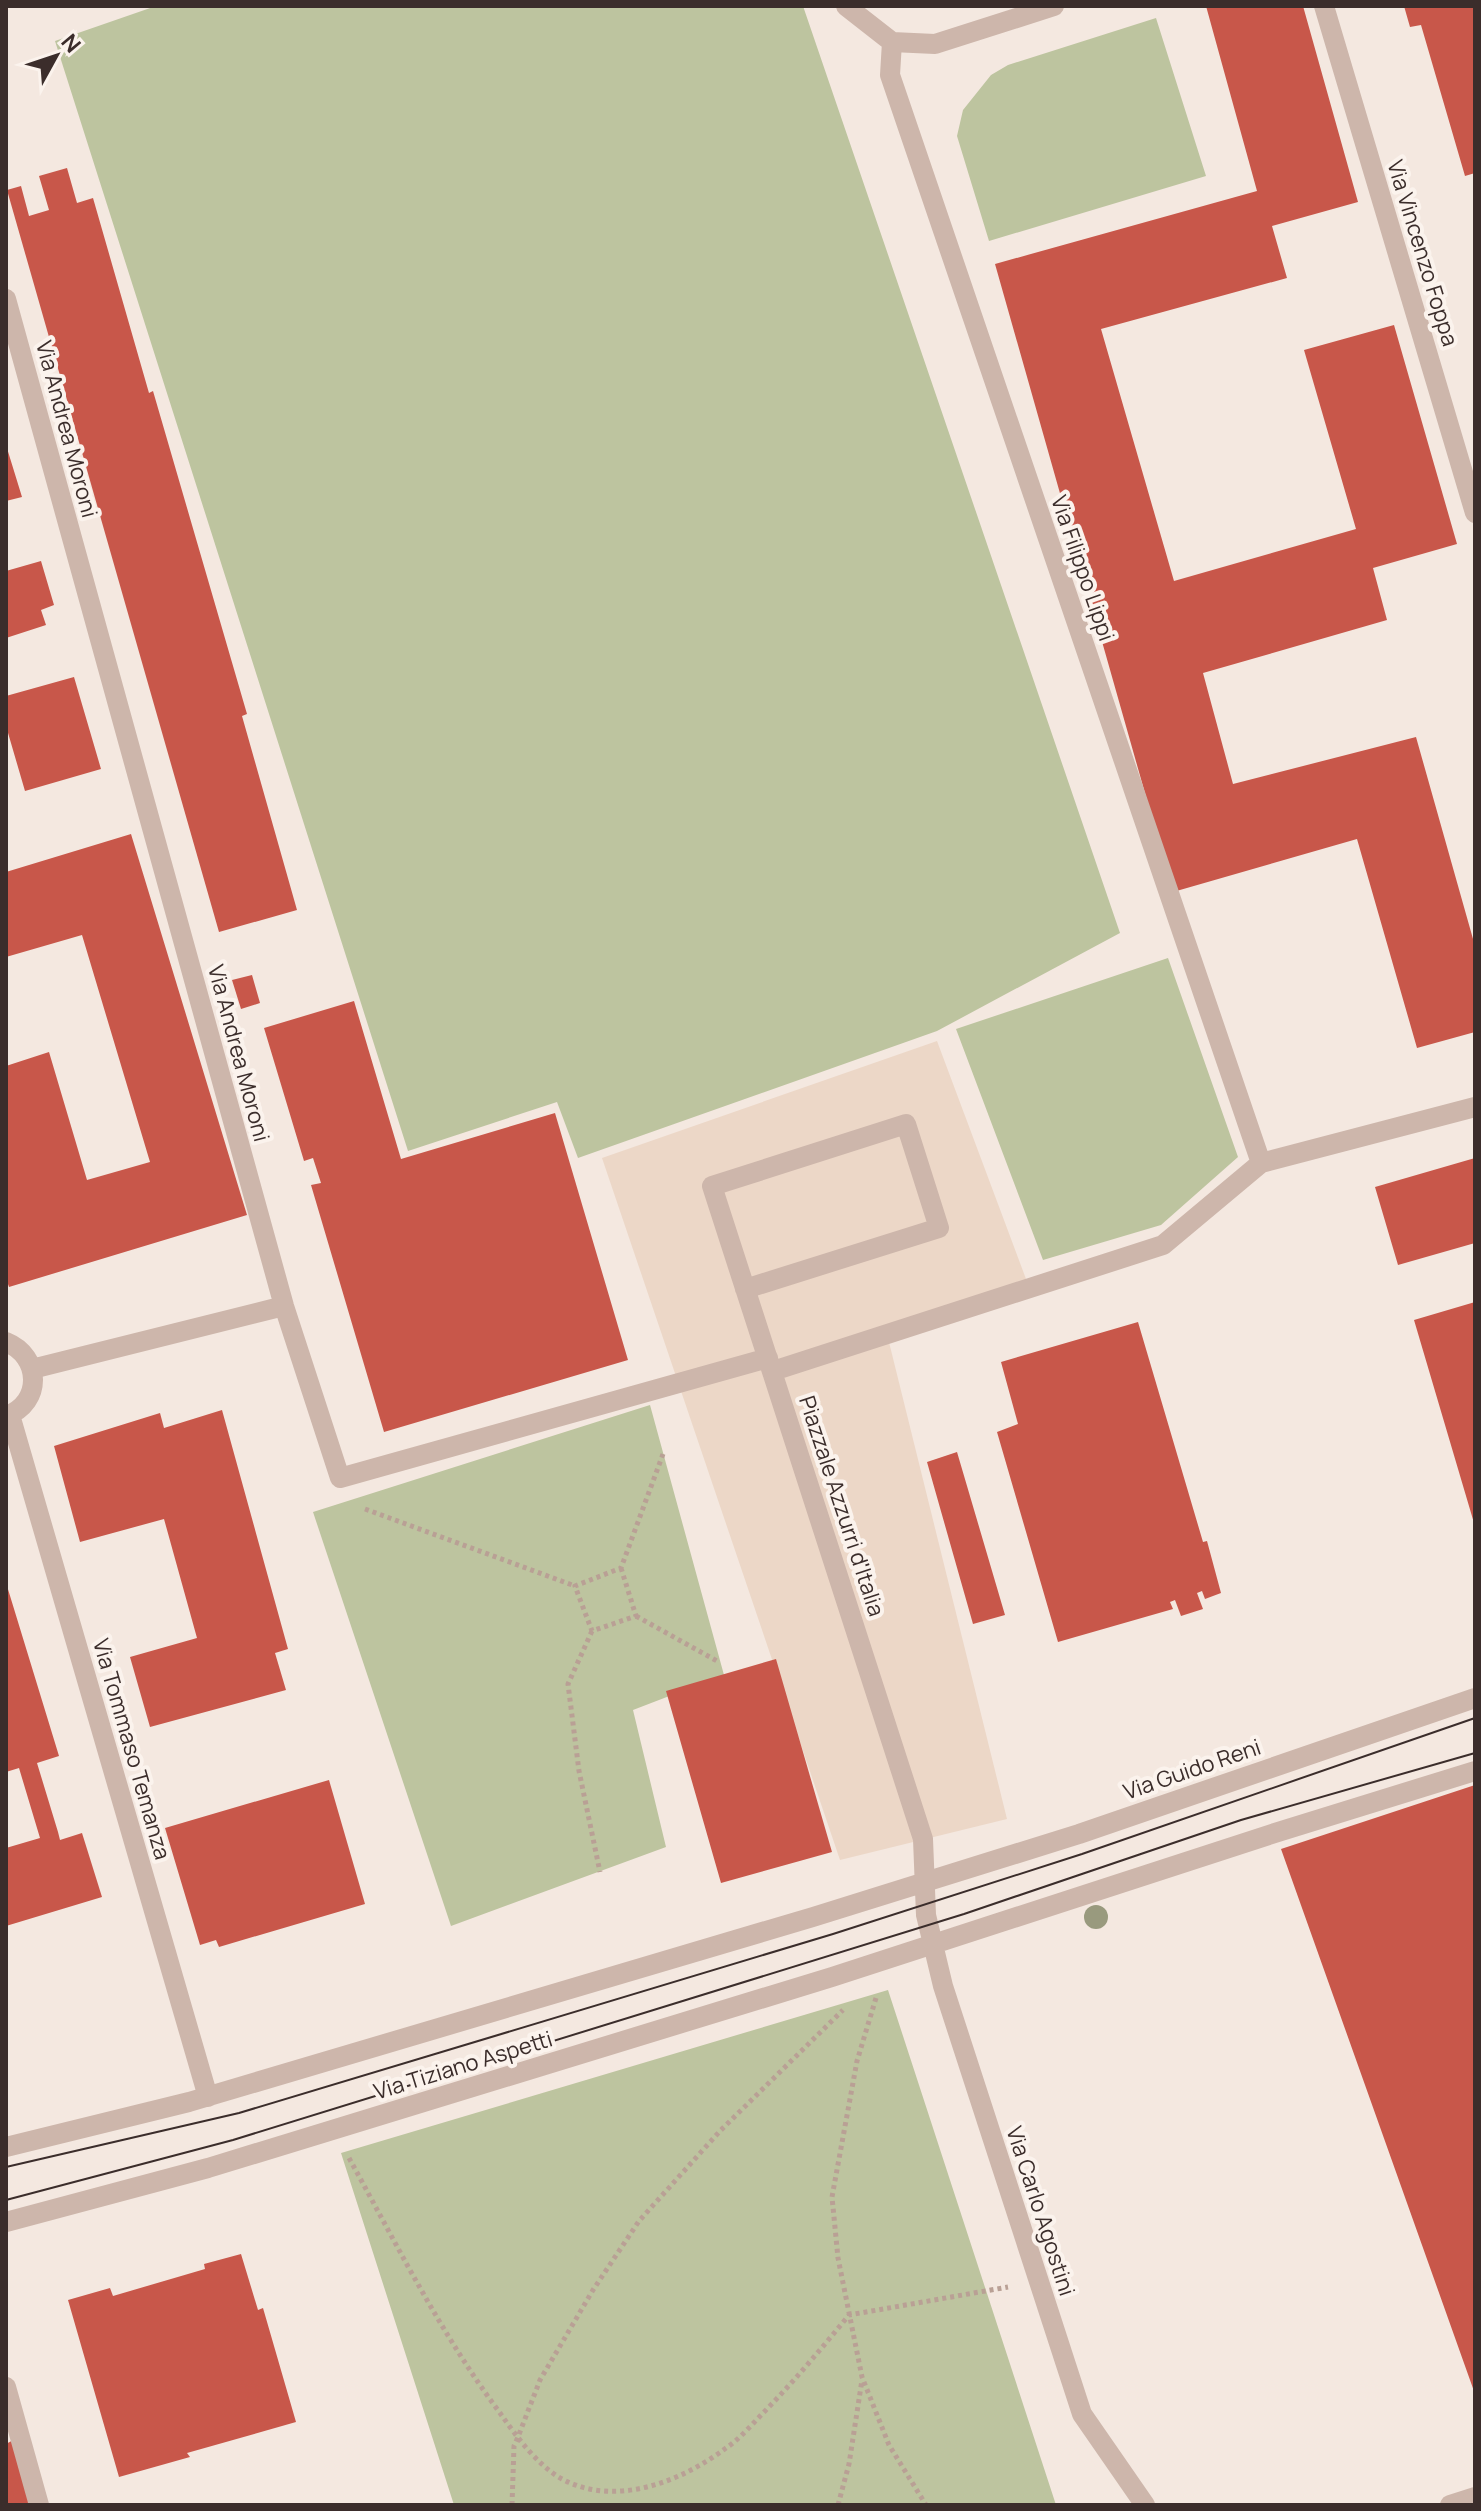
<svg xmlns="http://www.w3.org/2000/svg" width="1481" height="2511" font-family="Manrope,sans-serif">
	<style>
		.green { fill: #bdc49f }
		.plaza { fill: #ecd7c7 }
		.building { fill: #c8574a }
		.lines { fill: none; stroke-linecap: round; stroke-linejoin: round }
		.path { stroke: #b9a095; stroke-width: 5; stroke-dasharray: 4 4; stroke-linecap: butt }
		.minor { stroke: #cdb6ab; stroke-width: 20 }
		.tram { stroke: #3b2d2b; stroke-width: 2 }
		.tree { fill: #999a7e }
		.labels { text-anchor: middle; stroke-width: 8; stroke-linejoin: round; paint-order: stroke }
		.street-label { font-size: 22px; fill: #3b2d2b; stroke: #fbf3ed }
	</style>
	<rect width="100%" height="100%" fill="#f4e8e0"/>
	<path class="green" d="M156,6H803L1120,933L937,1031L578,1158L557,1102L408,1151L55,41Z
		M1156,18L1206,176L989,241L957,136L963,110L991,75L1008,65Z
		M1168,958L1238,1157L1161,1225L1043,1260L956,1029Z
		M650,1405L724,1675L633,1710L666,1847L451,1926L313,1512Z
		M888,1990L1056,2505H454L341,2153Z"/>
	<path class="plaza" d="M937,1041L1029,1287L887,1334L1007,1819L840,1860L602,1158Z"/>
	<path class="building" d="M1206,6H1303L1358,202L1272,226L1287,278L1101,329L1174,581L1356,529L1304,350L1394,325L1457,544L1373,568L1387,620L1203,673L1233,784L1416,737L1475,946V1032L1417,1048L1357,839L1173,892L995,264L1257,191Z
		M1404,6H1475V173L1465,176L1421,25L1410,27Z
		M67,168L77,203L93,198L149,393L153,391L247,714L242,716L297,910L219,932L7,190L21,186L29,216L49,210L39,176Z
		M6,445L22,497L6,501Z
		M41,561L54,605L41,610L46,625L6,638V571Z
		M74,677L101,769L25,791L6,726V696Z
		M131,834L247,1215L9,1287L6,1278V1066L49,1052L87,1180L150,1162L82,935L6,957V872Z
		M252,975L260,1003L241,1009L232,980Z
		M354,1001L401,1159L555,1113L628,1360L384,1432L311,1185L321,1183L313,1158L304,1161L264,1028Z
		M1475,1158V1243L1398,1265L1375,1187Z
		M1475,1302V1523H1474L1414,1320Z
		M1138,1322L1203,1542L1207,1541L1221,1593L1205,1599L1202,1591L1197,1593L1203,1609L1181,1616L1175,1600L1170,1602L1173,1609L1058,1642L997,1432L1018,1424L1001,1362Z
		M222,1410L288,1649L275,1653L286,1690L150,1727L130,1657L197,1638L164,1519L80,1542L54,1446L160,1413L164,1428Z
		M957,1452L1005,1615L973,1624L927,1462Z
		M7,1586L59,1756L37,1763L58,1832L60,1840L82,1833L102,1897L6,1926V1848L40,1838L19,1768L6,1772Z
		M776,1659L832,1852L721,1883L666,1691Z
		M329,1780L365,1904L219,1947L216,1940L200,1945L165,1828Z
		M1475,1785V2394L1281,1849Z
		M241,2254L258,2310L263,2308L296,2422L187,2453L190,2457L119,2477L68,2300L110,2288L113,2296L205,2269L204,2264Z
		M15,2439L33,2503L26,2505H6V2444Z"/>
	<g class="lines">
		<path class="path" d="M365,1509L575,1586
			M621,1568L636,1616L592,1631L575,1586L621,1568L663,1454
			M636,1616L717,1661
			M592,1631L568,1684L579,1771L600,1872
			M876,1998L857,2061L832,2197L838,2258L862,2377L889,2445L926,2505
			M349,2158C397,2245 441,2334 500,2413C517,2437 537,2465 562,2479C616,2508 682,2481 726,2448C741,2438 753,2423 766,2410C795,2380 822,2348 849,2315L1008,2287
			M512,2505L514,2446L518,2437L540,2380L593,2290L639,2221L720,2131L843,2010
			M838,2505L849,2464L862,2380"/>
		<path class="minor" d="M846,6L892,42
			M1324,6L1475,513
			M892,42L890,75L1261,1163
			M892,42L935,44L1054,6
			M6,299L284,1306L340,1478L768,1358
			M745,1289L939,1228L906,1124L712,1186C782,1404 854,1622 923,1839L926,1915L943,1986L1082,2414L1145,2505
			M6,1342C41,1356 43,1403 6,1416
			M32,1369L284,1306
			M773,1371L1163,1245L1261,1163L1475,1107
			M10,1415L208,2097
			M6,2147L189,2102L813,1917L1079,1834L1475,1698
			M6,2222L208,2168L832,1977L1278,1832L1475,1771
			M6,2387L39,2505
			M1450,2505L1475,2497"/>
		<path class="tram" d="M6,2167L239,2113L833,1934L1082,1854L1475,1718
			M6,2200L233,2140L964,1914L1241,1820L1475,1753"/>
	</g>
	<circle class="tree" cx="1096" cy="1917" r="12"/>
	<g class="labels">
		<g class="street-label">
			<text transform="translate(1423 253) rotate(73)" y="8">Via Vincenzo Foppa</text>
			<text transform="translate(67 429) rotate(75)" y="8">Via Andrea Moroni</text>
			<text transform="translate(1083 568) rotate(71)" y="8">Via Filippo Lippi</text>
			<text transform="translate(239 1053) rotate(75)" y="8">Via Andrea Moroni</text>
			<text transform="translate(842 1506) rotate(72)" y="8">Piazzale Azzurri d'Italia</text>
			<text transform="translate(132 1749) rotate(74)" y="8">Via Tommaso Temanza</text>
			<text transform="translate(1192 1769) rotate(-19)" y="8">Via Guido Reni</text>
			<text transform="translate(463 2065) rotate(-17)" y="8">Via Tiziano Aspetti</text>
			<text transform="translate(1041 2211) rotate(72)" y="8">Via Carlo Agostini</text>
		</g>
	</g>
	<rect width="1481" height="2511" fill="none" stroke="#3b2d2b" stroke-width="16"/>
	<g transform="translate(56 56) rotate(50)" stroke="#fbf3ed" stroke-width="6" paint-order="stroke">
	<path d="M0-6L14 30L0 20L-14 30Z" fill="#3b2d2b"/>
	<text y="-12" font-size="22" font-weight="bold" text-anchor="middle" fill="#3b2d2b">N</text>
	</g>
</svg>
